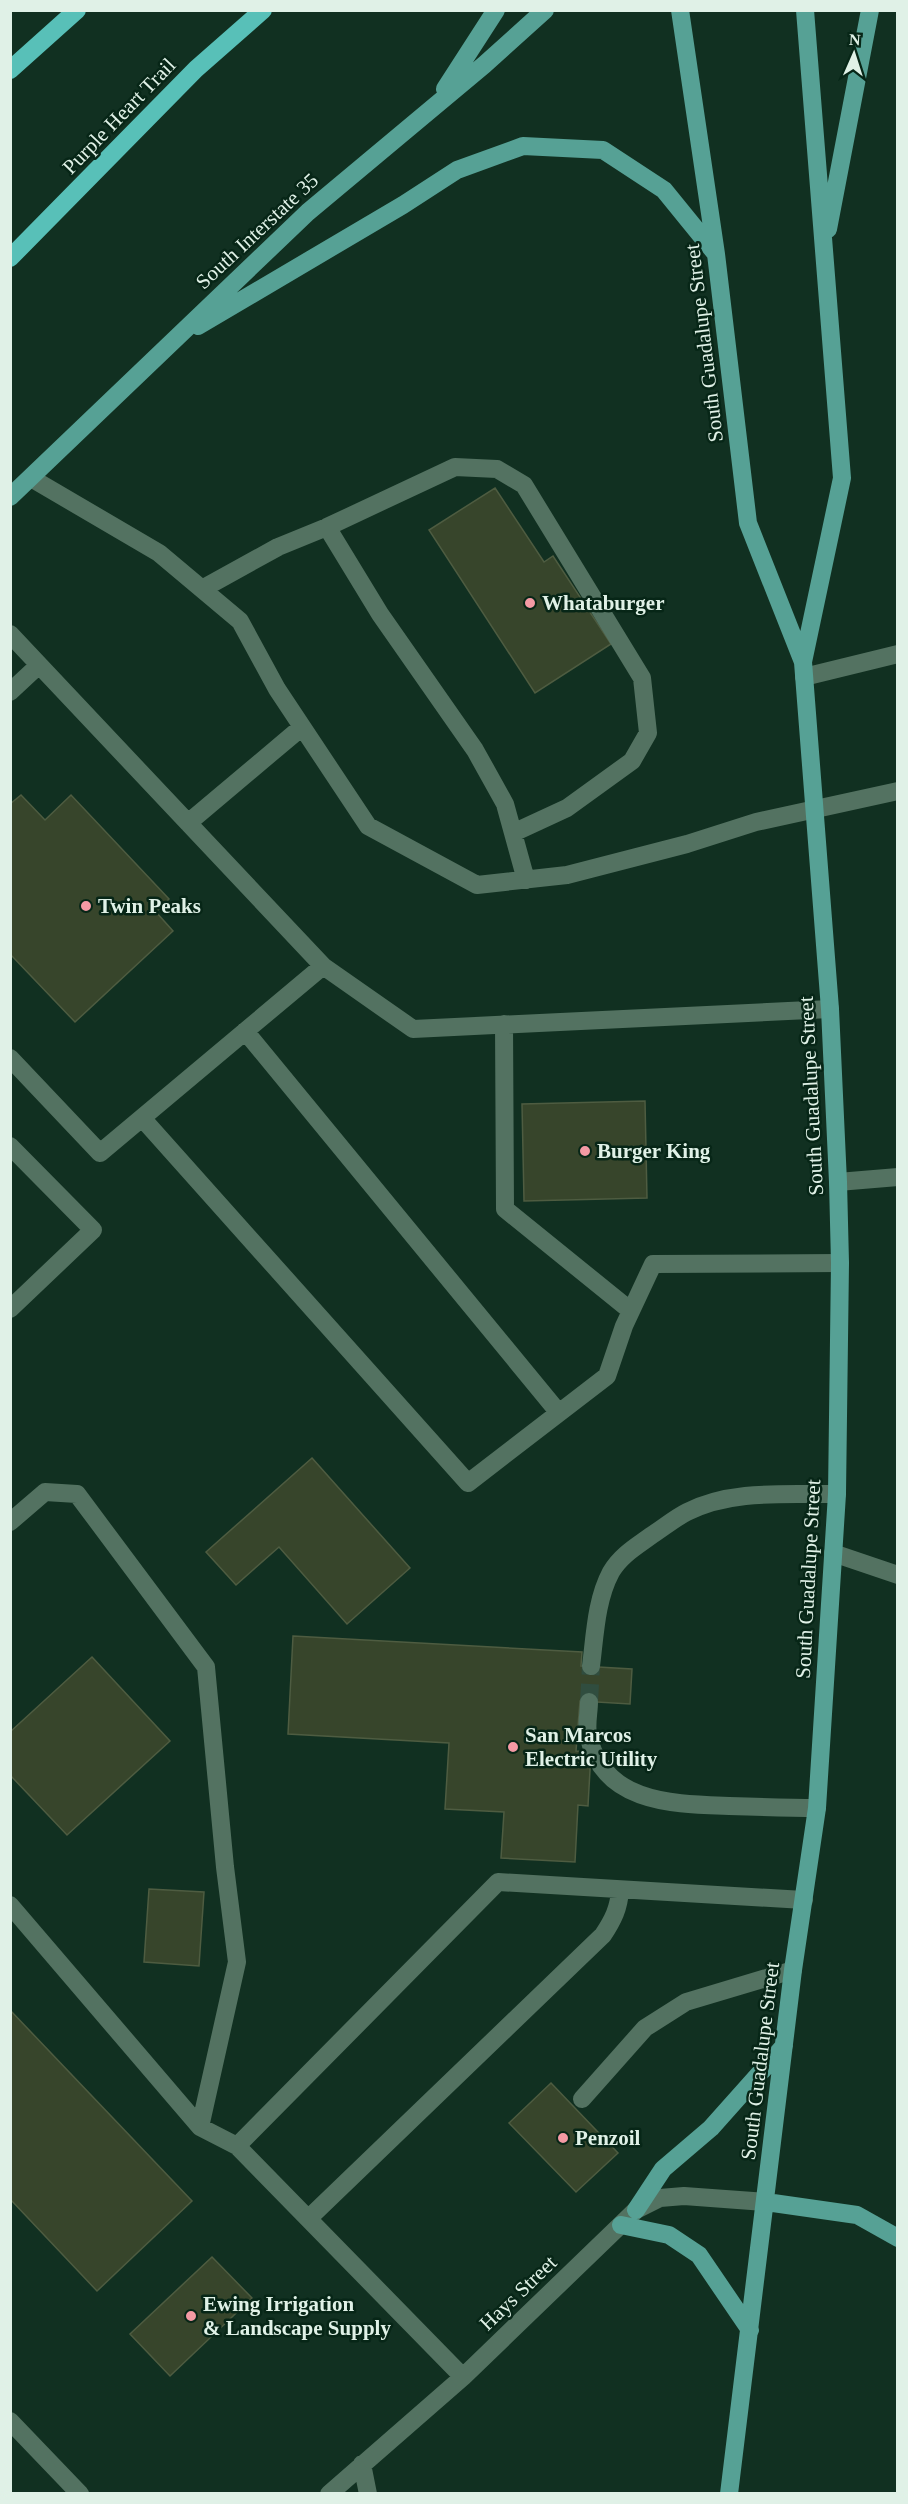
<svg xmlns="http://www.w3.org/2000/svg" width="908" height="2504" font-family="'Times New Roman',serif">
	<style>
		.building { fill: #37452b; stroke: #4e5c41; stroke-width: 1.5 }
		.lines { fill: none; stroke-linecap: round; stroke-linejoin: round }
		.minor-tunnel { stroke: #304d3f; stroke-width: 18; stroke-dasharray: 18 9; stroke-linecap: butt }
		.minor { stroke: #537261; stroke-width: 18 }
		.major { stroke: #56a195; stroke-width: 18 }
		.highway { stroke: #58c0b8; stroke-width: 18 }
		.poi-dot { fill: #f49aa4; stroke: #072617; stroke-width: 2 }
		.labels { text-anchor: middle; stroke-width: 5; stroke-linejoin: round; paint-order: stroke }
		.street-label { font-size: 21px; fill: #e0f1e7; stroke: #072617 }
		.poi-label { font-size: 21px; font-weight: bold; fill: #e0f1e7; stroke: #072617; text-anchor: start }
	</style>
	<rect width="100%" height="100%" fill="#113021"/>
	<path class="building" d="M495,488L544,562L553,556L611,644L535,693L429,530Z
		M21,795L45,820L71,795L169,899L156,912L173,931L75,1022L10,954V804Z
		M645,1101L647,1198L524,1201L522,1104Z
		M312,1458L410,1568L347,1624L279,1547L236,1585L206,1552Z
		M293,1636L582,1652L581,1666L632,1669L630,1704L580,1701L576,1751L591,1752L588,1806L578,1805L575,1862L501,1858L504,1812L445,1809L449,1743L288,1734Z
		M92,1657L170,1741L67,1835L10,1775V1732Z
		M149,1889L204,1892L199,1966L144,1962Z
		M10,2010L192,2201L97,2291L10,2199Z
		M551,2083L618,2153L576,2192L509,2123Z
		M212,2257L252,2298L170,2376L130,2334Z"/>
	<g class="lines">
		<path class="minor-tunnel" d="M589,1702L591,1666"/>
		<path class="minor" d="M31,478L159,553L240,621L277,689L368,826L477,885L567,875L687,844L756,822L898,791
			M327,527L455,467L497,469L524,485L642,678L648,733L632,761L567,808L513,833
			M202,589L278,547L327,527L380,614L475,750L505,804L526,880
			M10,634L323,966L100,1153L10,1058
			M804,677L898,654
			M10,692L39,665
			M188,823L302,727
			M323,966L413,1029L830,1009
			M504,1024L505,1209L631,1311
			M245,1031L559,1413
			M142,1118L468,1483L607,1376L624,1326L653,1264L840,1263
			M10,1146L93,1230L10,1309
			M838,1182L898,1177
			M10,1522L45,1492L77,1494L206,1667L225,1867L237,1962L200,2127
			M833,1553L898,1575
			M591,1666C595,1635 596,1600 611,1572C621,1555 637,1546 652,1535C663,1528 675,1518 687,1512C732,1489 787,1495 837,1494
			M589,1702C589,1712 586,1724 588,1734C602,1804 673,1804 729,1806C758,1807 787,1808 817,1808
			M10,1905L200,2127L237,2146L463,2377
			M582,2099L645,2028L686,2002L793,1970
			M237,2146L498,1882L804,1900
			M309,2218L603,1935C613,1920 619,1908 620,1890
			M10,2421L80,2494
			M362,2464L368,2494
			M329,2494L463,2377L636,2210L660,2198L684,2196L766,2202"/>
		<path class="major" d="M680,10L716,254L748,523L803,662
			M445,89L496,10
			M828,229L870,10
			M198,326L403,205L457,170L523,146L603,150L664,190L716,254
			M10,497L308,212L484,65L545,10
			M766,2202L857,2215L898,2238
			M636,2210L663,2169L711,2128L784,2046
			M621,2225L669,2235L699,2255L750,2330
			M729,2494L793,1970L817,1808L837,1494L840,1263L838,1182L830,1009L803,662L842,478L805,10"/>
		<path class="highway" d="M10,70L77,10
			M10,258L196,69L263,10"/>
	</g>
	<g class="poi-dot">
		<circle cx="530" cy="603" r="6"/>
		<circle cx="86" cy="906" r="6"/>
		<circle cx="585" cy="1151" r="6"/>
		<circle cx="513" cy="1747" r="6"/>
		<circle cx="563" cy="2138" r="6"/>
		<circle cx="191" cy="2316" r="6"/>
	</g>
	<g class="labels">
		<g class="street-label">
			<text transform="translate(119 116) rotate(-46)" y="7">Purple Heart Trail</text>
			<text transform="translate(257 231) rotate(-43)" y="7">South Interstate 35</text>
			<text transform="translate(704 343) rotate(-97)" y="7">South Guadalupe Street</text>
			<text transform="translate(811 1096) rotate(-93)" y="7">South Guadalupe Street</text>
			<text transform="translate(808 1579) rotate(-87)" y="7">South Guadalupe Street</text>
			<text transform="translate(760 2061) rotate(-83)" y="7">South Guadalupe Street</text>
			<text transform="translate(518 2293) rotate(-44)" y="7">Hays Street</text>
		</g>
		<g class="poi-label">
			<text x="542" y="610">Whataburger</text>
			<text x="98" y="913">Twin Peaks</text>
			<text x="597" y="1158">Burger King</text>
			<text x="525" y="1742">San Marcos<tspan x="525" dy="24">Electric Utility</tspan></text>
			<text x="575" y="2145">Penzoil</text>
			<text x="203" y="2311">Ewing Irrigation<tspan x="203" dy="24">&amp; Landscape Supply</tspan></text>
		</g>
	</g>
	<rect width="908" height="2504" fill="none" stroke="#e0f1e7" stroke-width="24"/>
	<g transform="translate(854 54) rotate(3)" stroke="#072617" stroke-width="4.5" paint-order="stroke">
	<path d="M0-4.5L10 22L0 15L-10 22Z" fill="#e0f1e7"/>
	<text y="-9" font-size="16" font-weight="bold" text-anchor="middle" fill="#e0f1e7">N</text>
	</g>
</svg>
